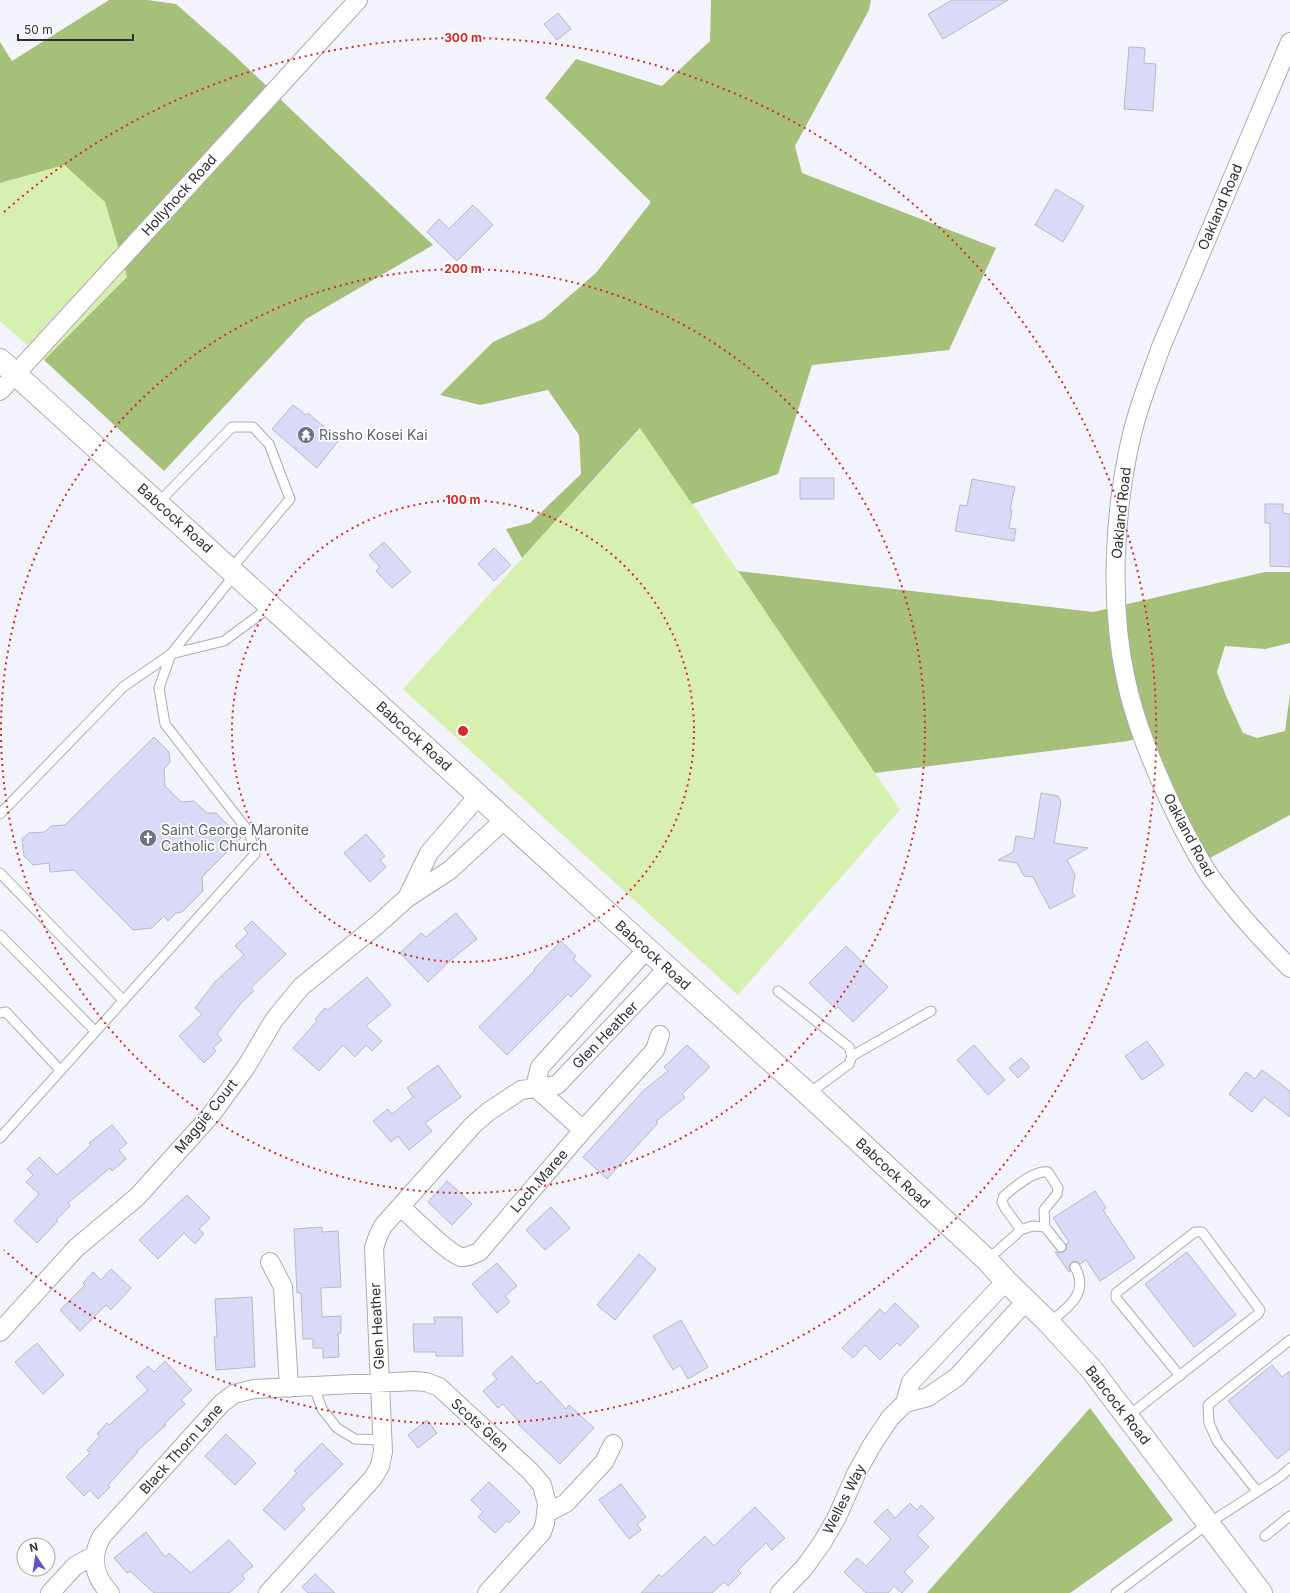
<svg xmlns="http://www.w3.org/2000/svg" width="1290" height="1593" font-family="Inter,sans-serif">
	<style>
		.green { fill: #d7efaf }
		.forest { fill: #a6bf79 }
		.building { fill: #d9daf7; stroke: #b8b9c3 }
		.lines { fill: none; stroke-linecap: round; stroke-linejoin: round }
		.service-casing { stroke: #abacb5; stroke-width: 11 }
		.minor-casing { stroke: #abacb5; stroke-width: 20 }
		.secondary-casing { stroke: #abacb5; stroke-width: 24 }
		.service { stroke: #fff; stroke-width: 9 }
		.minor { stroke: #fff; stroke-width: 18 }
		.secondary { stroke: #fff; stroke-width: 22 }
		.ring { fill: none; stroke: #d62828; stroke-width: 2; stroke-dasharray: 2 4 }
		.labels { text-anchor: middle; stroke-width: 3.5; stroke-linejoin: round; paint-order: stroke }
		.street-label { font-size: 14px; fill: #303034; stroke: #fff }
		.worship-label { font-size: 14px; fill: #5b616d; stroke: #fff; text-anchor: start }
		.centre { fill: #d62828; stroke: #fff; stroke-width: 2 }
		.ring-label { font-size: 12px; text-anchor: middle; font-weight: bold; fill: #d62828; stroke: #fff; stroke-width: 3.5; stroke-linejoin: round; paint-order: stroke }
	</style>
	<rect width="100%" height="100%" fill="#f2f3fd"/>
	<path class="green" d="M63,165L105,202L127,277L44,360L0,321V183Z
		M641,428L900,810L738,995L403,689Z"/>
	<path class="forest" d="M109,0H147L176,4L233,54L433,245L306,319L164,471L44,360L127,277L105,202L64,165L0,183V42L12,61Z
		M711,0H871L869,10L795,146L802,173L996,248L949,350L812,365L778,474L692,504L640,428L522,558L506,529L530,523L581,474L579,435L548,390L480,405L440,395L493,342L543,319L596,273L651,202L545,98L576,59L662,86L710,41Z
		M738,571L1093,612L1265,572H1290V643L1265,649L1225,646L1217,672L1226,696L1243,733L1257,738L1285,731L1290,694V815L1206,860L1149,736L1128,741L875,773Z
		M1090,1408L1173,1520L1070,1593H927Z"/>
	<path class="building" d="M952,0H1008L943,39L928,14Z
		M558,13L571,29L557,40L544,24Z
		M1129,47L1145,48L1144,63L1156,64L1153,111L1124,109Z
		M1056,189L1084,206L1063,242L1035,225Z
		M473,205L493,225L457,261L427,232L439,219L449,229Z
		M293,405L306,415L308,413L339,440L317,468L272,429Z
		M800,478H834V499H800Z
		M972,479L1015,487L1010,510H1012L1009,528L1016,529L1014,541L955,531L960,505L967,506Z
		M1265,504H1283V513L1290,514V567L1270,566V523H1265Z
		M384,542L411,572L392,588L376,571L380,567L369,555Z
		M494,548L511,565L494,581L478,564Z
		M154,737L169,752L170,762L164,769L165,786L181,802L194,801L207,813H216L241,838L202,877L203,891L182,912L176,913L168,921L164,916L152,928L133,930L74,870L50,872L49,863L33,865L24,856L22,839L29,833L45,832L51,826L65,825Z
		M1041,793L1058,796L1061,802L1054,843L1088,848L1067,860L1075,875L1072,892L1075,896L1050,909L1033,877L1024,876L1017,863L998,860L1013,852L1016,836L1034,839Z
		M366,834L385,856L380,860L386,867L370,882L344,853Z
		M456,913L477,939L453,958L428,982L400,953L421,933L426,937Z
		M252,921L286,954L251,988L254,991L242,1002L217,1034L222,1040L213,1048L216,1051L204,1063L179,1036L202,1014L195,1008L215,982L244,955L235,946L248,933L244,929Z
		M561,941L576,956L573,959L591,976L571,997L568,994L507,1055L479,1027L535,970L534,969Z
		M846,946L888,987L853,1022L838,1007L836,1009L809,983Z
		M367,977L391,1005L366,1026L382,1041L372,1051L366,1045L355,1057L343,1045L319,1071L293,1048L317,1021L315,1019L325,1008L328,1010Z
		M1147,1041L1164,1065L1142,1080L1125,1056Z
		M687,1045L710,1067L682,1094L685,1098L656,1121L658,1123L607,1179L583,1157L644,1090L668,1071L664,1067Z
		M974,1045L1005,1080L988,1095L957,1060Z
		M1021,1058L1030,1067L1018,1078L1009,1068Z
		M438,1065L461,1097L425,1123L432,1131L409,1150L398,1136L391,1142L373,1121L388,1109L392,1114L413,1097L407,1088Z
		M1262,1070L1290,1091V1117L1264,1097L1252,1112L1229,1094L1246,1072L1255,1079Z
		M112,1125L127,1143L119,1150L126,1159L112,1171L110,1168L68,1203L70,1206L56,1220L58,1221L37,1243L14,1221L39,1194L26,1182L33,1175L27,1169L39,1157L57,1175L91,1145L89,1143Z
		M447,1181L472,1204L452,1225L428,1202Z
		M1095,1191L1106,1208L1103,1210L1135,1258L1100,1281L1086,1260L1080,1264L1076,1261L1072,1262L1069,1266L1070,1271L1069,1272L1055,1252L1062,1253L1064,1252L1067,1249L1066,1244L1069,1242L1053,1218Z
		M187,1195L210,1218L199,1229L204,1234L195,1244L184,1233L158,1259L139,1240Z
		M551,1207L570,1228L545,1250L526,1230Z
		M322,1227V1232L338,1231L341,1287L321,1288V1292L322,1317L341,1316V1333H338L339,1357L323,1358V1348H313V1339H303L301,1293H297L294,1229Z
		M1187,1252L1236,1315L1194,1347L1145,1284Z
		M639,1254L656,1269L615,1320L597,1305Z
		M497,1263L517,1286L505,1296L510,1302L497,1313L472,1284Z
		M111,1269L131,1288L111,1310L106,1305L80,1331L60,1310L85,1285L83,1283L93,1272L101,1280Z
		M252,1297L255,1367L216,1370L214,1337H217L215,1299Z
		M895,1303L919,1326L900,1346L897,1343L880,1360L865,1345L853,1358L842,1348L880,1309L885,1314Z
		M434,1317H462L463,1356H436V1352H414L413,1324H435Z
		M681,1320L708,1367L688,1379L680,1365L673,1370L653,1336Z
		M37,1343L64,1375L43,1394L15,1362Z
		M512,1356L537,1384L541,1381L566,1409L569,1405L594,1428L560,1464L518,1424L519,1422L503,1404L498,1408L483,1391L497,1379L492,1374Z
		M165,1361L192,1390L181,1400L185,1404L164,1424L166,1425L137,1451L138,1452L108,1485L110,1487L98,1499L90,1490L84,1496L66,1477L90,1453L87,1450L100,1436L97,1434L107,1423L109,1425L148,1390L136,1377L148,1366L154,1372Z
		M1272,1365L1282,1377L1290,1371V1449L1277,1459L1228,1401Z
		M427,1420L437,1433L418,1448L408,1435Z
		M226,1434L256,1463L235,1485L205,1456Z
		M322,1443L343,1464L301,1505L305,1509L285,1530L263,1510L297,1473L294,1471Z
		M489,1482L520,1512L509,1523L507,1521L495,1533L478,1517L483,1512L471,1500Z
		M621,1484L646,1517L637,1524L641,1530L629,1539L599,1500Z
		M910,1503L917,1510L921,1505L934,1518L917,1535L929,1547L904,1572L913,1581L902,1593L894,1586L888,1593H866L844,1572L857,1558L866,1566L891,1539L874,1522L887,1509L895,1518Z
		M755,1507L785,1538L772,1550L766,1543L738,1570L741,1573L728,1586L724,1582L712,1593H641L659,1574L662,1577L705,1536L714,1546Z
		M146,1532L165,1557L169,1553L191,1573L229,1540L253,1566L242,1575L245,1579L229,1593H154L130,1571L127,1573L114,1558Z
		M315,1574L335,1593H308L302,1587Z"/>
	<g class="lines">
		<g class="service-casing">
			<path id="service" d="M158,503L232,427H253L269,444L290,499L231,569
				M0,814L123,687L171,654L236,573
				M0,873L123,1000
				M0,935L95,1031
				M778,991L849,1047L852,1056L849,1064L808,1094
				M0,1013L6,1012L60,1070
				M852,1056L931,1011
				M0,1138L255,854L249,832L165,724L159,688L171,654L224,641L270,607
				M1021,1230L1005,1208L1002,1202L1004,1196C1013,1188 1035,1170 1048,1172L1058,1188L1057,1194L1044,1210L1045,1227
				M987,1260L1021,1230L1032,1226L1045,1227L1061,1247
				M1049,1323C1067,1308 1090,1294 1075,1267
				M314,1387L322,1409L337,1428L355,1439L383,1440
				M1128,1416L1258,1314L1260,1310L1202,1232H1195L1116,1293V1298L1180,1376
				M1257,1491L1217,1441L1209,1423L1208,1405L1290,1340
				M1265,1536L1290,1516
				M1116,1593L1209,1523L1280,1477L1290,1468"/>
		</g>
		<g class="minor-casing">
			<path id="minor" d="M1290,42L1161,347C1151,376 1139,404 1132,434C1114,509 1109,604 1126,680C1135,723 1153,765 1171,804C1183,829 1196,856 1212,879C1235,910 1262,940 1290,968
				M0,391L358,0
				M479,795L429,853L407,898L450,870L505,819
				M535,1087L540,1067L647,949
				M535,1087L583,1130
				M401,1207C412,1217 449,1254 461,1257C467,1258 473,1254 479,1252L583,1130L655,1050L660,1035
				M270,1262L283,1287L289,1388
				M0,1332L76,1248L137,1197L211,1115L246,1067L274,1020L301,987L377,925L407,898
				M905,1403L928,1397L957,1377L1026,1301
				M547,1513L566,1503L604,1462L613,1444
				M50,1593L75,1566L95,1555
				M110,1593C93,1576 90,1557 102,1536L222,1403L234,1394L254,1389L414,1381L426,1382L439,1387L530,1471L542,1485L547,1504L545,1523L542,1532L487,1593
				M268,1593L373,1478L380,1466L383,1452L374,1248L378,1236L383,1226L473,1125L488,1112L521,1090L557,1085L668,968
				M780,1593L804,1568L822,1543L837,1517L856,1474L872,1445L890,1418L905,1403L911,1382L1006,1281"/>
		</g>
		<g class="secondary-casing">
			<path id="secondary" d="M0,360L647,949L808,1094L987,1260L1006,1281L1049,1323L1092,1370L1261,1593"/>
		</g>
		<use href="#service" class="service"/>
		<use href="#minor" class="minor"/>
		<use href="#secondary" class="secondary"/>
	</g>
	<g class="ring">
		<circle cx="463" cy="731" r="231"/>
		<circle cx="463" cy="731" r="462"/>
		<path d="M4 212A693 693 0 1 1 4 1250"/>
	</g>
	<defs>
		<g id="temple-disc" transform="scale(0.9)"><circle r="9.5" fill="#6b7280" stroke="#fff"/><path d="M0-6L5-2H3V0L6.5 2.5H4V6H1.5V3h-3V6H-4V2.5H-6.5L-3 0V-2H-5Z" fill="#fff"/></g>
		<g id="church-disc" transform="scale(0.9)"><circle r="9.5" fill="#6b7280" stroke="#fff"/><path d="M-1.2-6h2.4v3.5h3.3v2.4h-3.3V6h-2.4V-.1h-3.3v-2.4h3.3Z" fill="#fff"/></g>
	</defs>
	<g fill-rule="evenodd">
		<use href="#temple-disc" x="306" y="435"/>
		<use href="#church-disc" x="148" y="838"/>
	</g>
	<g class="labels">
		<g class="street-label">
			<text transform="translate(179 195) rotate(-48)" y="5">Hollyhock Road</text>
			<text transform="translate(1220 207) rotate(-67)" y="5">Oakland Road</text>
			<text transform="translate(1121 513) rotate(-84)" y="5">Oakland Road</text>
			<text transform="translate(175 518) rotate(42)" y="5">Babcock Road</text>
			<text transform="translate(414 736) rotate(42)" y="5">Babcock Road</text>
			<text transform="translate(1189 835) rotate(62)" y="5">Oakland Road</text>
			<text transform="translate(653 955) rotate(42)" y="5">Babcock Road</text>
			<text transform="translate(605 1035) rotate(-46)" y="5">Glen Heather</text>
			<text transform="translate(206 1116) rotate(-51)" y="5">Maggie Court</text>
			<text transform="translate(893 1173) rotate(43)" y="5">Babcock Road</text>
			<text transform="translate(539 1181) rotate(-49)" y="5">Loch Maree</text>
			<text transform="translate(377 1326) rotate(-93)" y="5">Glen Heather</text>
			<text transform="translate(1118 1405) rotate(52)" y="5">Babcock Road</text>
			<text transform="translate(480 1425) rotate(42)" y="5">Scots Glen</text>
			<text transform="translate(181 1449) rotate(-48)" y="5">Black Thorn Lane</text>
			<text transform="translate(844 1499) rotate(-63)" y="5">Welles Way</text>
		</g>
		<g class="worship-label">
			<text x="319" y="440">Rissho Kosei Kai</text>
			<text x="161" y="835">Saint George Maronite<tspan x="161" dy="16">Catholic Church</tspan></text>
		</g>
	</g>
	<circle cx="463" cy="731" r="6" class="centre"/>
	<g class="ring-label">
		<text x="463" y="42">300 m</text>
		<text x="463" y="273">200 m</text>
		<text x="463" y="504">100 m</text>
	</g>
	<g transform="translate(36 1557) rotate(347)"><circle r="19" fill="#ffffff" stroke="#acacae"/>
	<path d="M0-3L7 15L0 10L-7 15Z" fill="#6152cb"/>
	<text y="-6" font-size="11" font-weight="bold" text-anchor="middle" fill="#303034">N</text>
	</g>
	<path d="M18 34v6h115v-6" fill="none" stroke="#303034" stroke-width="2"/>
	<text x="24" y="34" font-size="12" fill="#303034" stroke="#ffffff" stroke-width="3" paint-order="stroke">50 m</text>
</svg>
